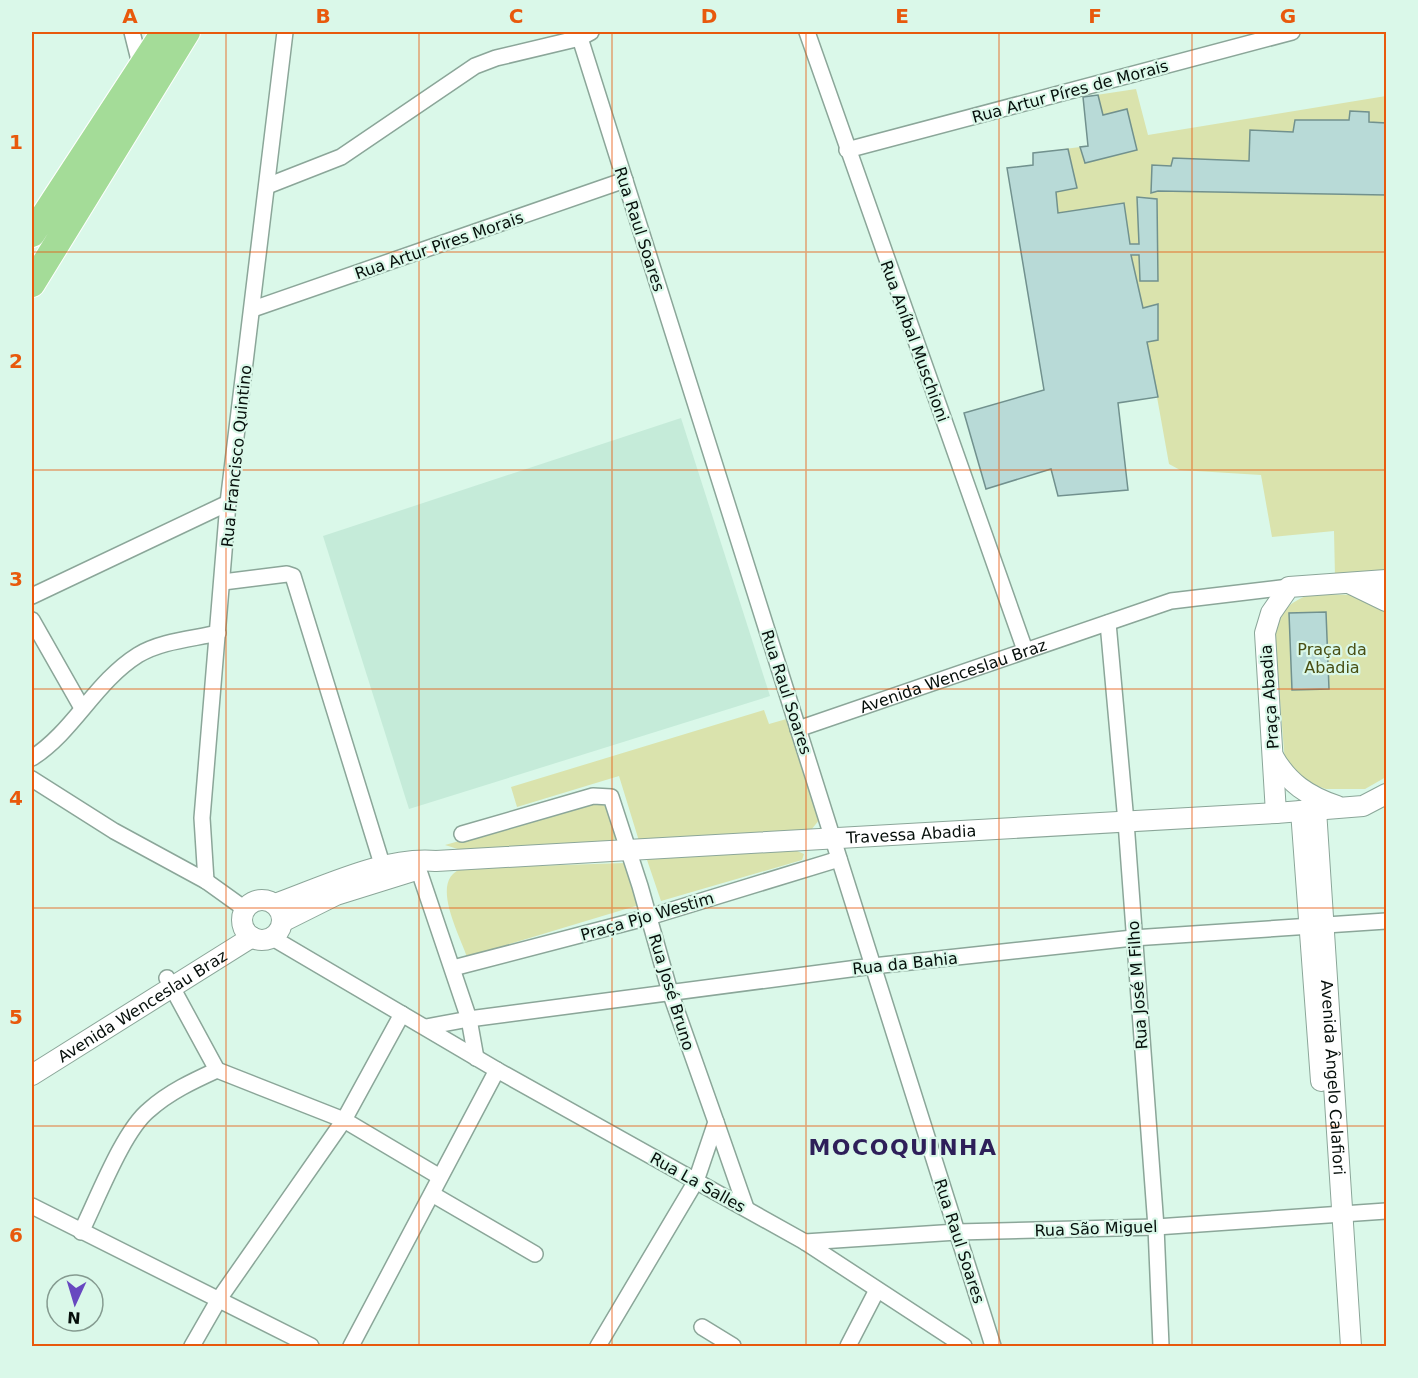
<svg xmlns="http://www.w3.org/2000/svg" width="1418" height="1378" font-family="'DejaVu Sans',sans-serif">
	<style>
		.built { fill: #c5ebd9 }
		.green { fill: #dae3ad }
		.building { fill: #b8dad7; stroke: #71918e; stroke-width: 1.5 }
		.lines { fill: none; stroke-linecap: round; stroke-linejoin: round }
		.minor-casing { stroke: #8ba699; stroke-width: 18 }
		.tertiary-casing { stroke: #8ba699; stroke-width: 22 }
		.trunk-casing { stroke: #fff; stroke-width: 28 }
		.minor { stroke: #fff; stroke-width: 15 }
		.tertiary { stroke: #fff; stroke-width: 20 }
		.trunk { stroke: #a4dc98; stroke-width: 26 }
		.grid { fill: none; stroke: #e8590c; stroke-width: 1.5; stroke-opacity: 0.55 }
		.labels { text-anchor: middle; stroke-width: 4.5; stroke-linejoin: round; paint-order: stroke }
		.street-label { font-size: 16px; fill: #060f0b; stroke: #daf8e9 }
		.park-label { font-size: 16px; fill: #494f14; stroke: #daf8e9 }
		.district-label { font-size: 22px; font-weight: bold; letter-spacing: 1.5px; fill: #2e1f59; stroke: #daf8e9 }
		.neatline { fill: none; stroke: #e8590c; stroke-width: 2 }
		.grid-label { font-size: 20px; text-anchor: middle; font-weight: bold; fill: #e8590c }
	</style>
	<rect width="100%" height="100%" fill="#daf8e9"/>
	<path class="built" d="M681,418L770,696L409,809L323,536Z"/>
	<path class="green" d="M1136,89L1148,135L1386,96V573L1335,577L1334,531L1272,537L1261,475L1180,470L1169,464L1157,397L1118,403L1128,490L1058,496L1051,469L986,489L964,413L1044,390L1007,168L1033,165V153L1088,146L1083,97Z
		M1312,594L1360,595L1386,612V777L1365,789H1326L1305,782L1285,763L1275,638C1281,611 1286,603 1312,594Z
		M764,710L769,724L790,718L820,819L811,830L639,841L619,776L517,807L511,787Z
		M595,803L609,807L617,837L611,842L461,850L445,845Z
		M797,851L804,854L802,860L661,901L646,857Z
		M625,863L639,905L467,957C459,933 427,876 465,868Z"/>
	<path class="building" d="M1098,95L1103,115L1127,109L1137,150L1085,163L1080,147L1088,146L1083,97Z
		M1350,111L1369,112V122L1386,123V195L1158,191L1151,193L1152,165L1171,166L1173,158L1249,161L1250,130L1293,132L1295,120H1349Z
		M1068,149L1077,188L1056,192L1058,213L1124,203L1130,244H1139L1137,197L1157,199L1158,281H1140L1139,255H1131L1143,308L1158,304V340L1147,342L1158,397L1118,403L1128,490L1058,496L1051,469L986,489L964,413L1044,390L1007,168L1033,165V153Z
		M1326,612L1329,689L1292,690L1289,613Z"/>
	<g class="lines">
		<g class="minor-casing">
			<g id="minor">
				<path d="M132,32L141,68"/>
				<path d="M807,32L1025,650"/>
				<path d="M580,38L993,1346"/>
				<path d="M847,150L1292,32"/>
				<path d="M267,186L341,157L475,66L496,58L580,38L591,32"/>
				<path d="M253,309L625,180"/>
				<path d="M223,582L287,574L293,576L386,877"/>
				<path d="M32,596L228,503"/>
				<path d="M32,620L82,708"/>
				<path d="M1108,623L1126,822L1156,1227L1161,1346"/>
				<path id="s1" d="M798,729L1171,601L1289,587"/>
				<path d="M32,758C74,731 95,682 138,655C161,641 192,639 218,633"/>
				<path d="M32,779L114,831L206,881L245,909"/>
				<path d="M462,834L593,796L611,797L640,886L670,992L716,1122L696,1181L598,1346"/>
				<path d="M415,859L469,1019L476,1058"/>
				<path d="M206,881L202,818L228,503L285,32"/>
				<path d="M271,937L497,1070L805,1242L964,1346"/>
				<path d="M453,968L649,917L839,859"/>
				<path d="M167,978L217,1070L344,1120L440,1177"/>
				<path d="M426,1027L469,1019L873,966L1133,938L1386,921"/>
				<path d="M716,1122L746,1208"/>
				<path d="M432,1194L535,1254"/>
				<path d="M32,1206L311,1346"/>
				<path d="M81,1232C97,1200 123,1131 149,1110C169,1092 193,1081 217,1070"/>
				<path d="M805,1242L957,1232L1156,1227L1386,1211"/>
				<path d="M702,1327L733,1346"/>
				<path d="M192,1346L219,1299L344,1120L402,1014"/>
				<path d="M351,1346L497,1070"/>
				<path d="M848,1346L877,1290"/>
			</g>
		</g>
		<g class="tertiary-casing">
			<g id="tertiary">
				<path d="M1349,583L1386,601"/>
				<path d="M1273,756C1288,783 1308,796 1337,806"/>
				<path id="s2" d="M1316,810L1351,1346"/>
				<path d="M1301,811L1321,1081"/>
				<path d="M1276,813L1265,633L1271,613L1289,587L1386,580"/>
				<circle cx="262" cy="920" r="20"/>
				<path id="s3" d="M275,904C323,887 385,856 436,861L1276,813L1363,806L1386,794"/>
				<path d="M282,922L336,895L413,871"/>
				<path id="s4" d="M32,1075L252,937"/>
			</g>
		</g>
		<g class="trunk-casing">
			<path id="trunk" d="M32,234L164,32
				M32,284L187,32"/>
		</g>
		<use href="#minor" class="minor"/>
		<use href="#tertiary" class="tertiary"/>
		<use href="#trunk" class="trunk"/>
	</g>
	<path class="grid" d="M226,32V1346M419,32V1346M612,32V1346M806,32V1346M999,32V1346M1192,32V1346M32,252H1386M32,470H1386M32,689H1386M32,908H1386M32,1126H1386"/>
	<g class="labels">
		<g class="street-label">
			<text transform="translate(1070 91) rotate(-15)" y="6">Rua Artur Píres de Morais</text>
			<text transform="translate(640 229) rotate(72)" y="6">Rua Raul Soares</text>
			<text transform="translate(439 245) rotate(-19)" y="6">Rua Artur Pires Morais</text>
			<text transform="translate(915 341) rotate(70)" y="6">Rua Aníbal Muschioni</text>
			<text transform="translate(236 456) rotate(-84)" y="6">Rua Francisco Quintino</text>
			<text dy="6" stroke="none"><textPath href="#s1" startOffset="164">Avenida Wenceslau Braz</textPath></text>
			<text transform="translate(787 692) rotate(72)" y="6">Rua Raul Soares</text>
			<text transform="translate(1269 697) rotate(-94)" y="6">Praça Abadia</text>
			<text dy="6" stroke="none"><textPath href="#s3" startOffset="644">Travessa Abadia</textPath></text>
			<text transform="translate(647 916) rotate(-16)" y="6">Praça Pjo Westim</text>
			<text transform="translate(905 963) rotate(-6)" y="6">Rua da Bahia</text>
			<text transform="translate(1137 985) rotate(-94)" y="6">Rua José M Filho</text>
			<text transform="translate(672 992) rotate(73)" y="6">Rua José Bruno</text>
			<text dy="6" stroke="none"><textPath href="#s4" startOffset="130">Avenida Wenceslau Braz</textPath></text>
			<text dy="6" stroke="none"><textPath href="#s2" startOffset="268">Avenida Ângelo Calafiori</textPath></text>
			<text transform="translate(698 1182) rotate(29)" y="6">Rua La Salles</text>
			<text transform="translate(1096 1228) rotate(-2)" y="6">Rua São Miguel</text>
			<text transform="translate(960 1241) rotate(72)" y="6">Rua Raul Soares</text>
		</g>
		<g class="park-label">
			<text x="1332" y="655">Praça da<tspan x="1332" dy="18">Abadia</tspan></text>
		</g>
		<g class="district-label">
			<text x="903" y="1155">MOCOQUINHA</text>
		</g>
	</g>
	<rect width="1418" height="1378" fill="none" stroke="#daf8e9" stroke-width="66"/>
	<g transform="translate(75 1303) rotate(184)"><circle r="28" fill="#daf8e9" stroke="#859b90" stroke-width="1.5"/>
	<path d="M0-4.5L10 22L0 15L-10 22Z" fill="#6848c0"/>
	<text y="-9" font-size="16" font-weight="bold" text-anchor="middle" fill="#060f0b">N</text>
	</g>
	<rect x="33" y="33" width="1352" height="1312" class="neatline"/>
	<g class="grid-label">
		<text x="130" y="23">A</text>
		<text x="323" y="23">B</text>
		<text x="516" y="23">C</text>
		<text x="709" y="23">D</text>
		<text x="902" y="23">E</text>
		<text x="1095" y="23">F</text>
		<text x="1288" y="23">G</text>
		<text x="16" y="149">1</text>
		<text x="16" y="368">2</text>
		<text x="16" y="586">3</text>
		<text x="16" y="805">4</text>
		<text x="16" y="1024">5</text>
		<text x="16" y="1242">6</text>
	</g>
</svg>
